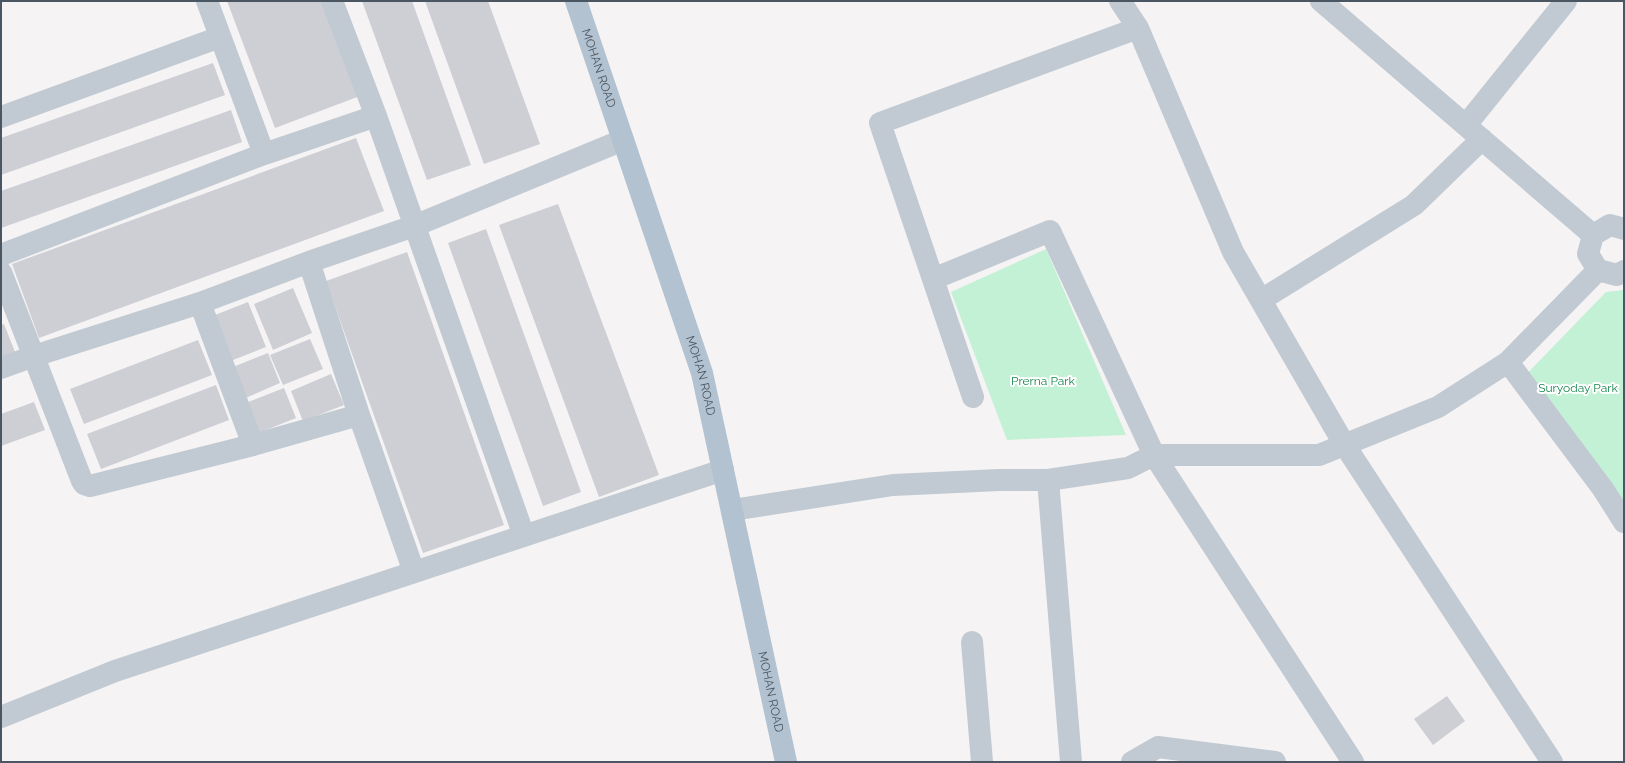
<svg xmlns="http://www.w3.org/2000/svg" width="1625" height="763" font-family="Raleway,sans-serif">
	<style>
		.green { fill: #c3f1d5 }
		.building { fill: #cdcfd5 }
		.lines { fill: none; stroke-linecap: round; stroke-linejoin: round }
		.minor { stroke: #c1cad2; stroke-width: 22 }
		.major { stroke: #b3c2d1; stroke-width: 22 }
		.labels { text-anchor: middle; stroke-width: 4; stroke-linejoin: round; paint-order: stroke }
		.street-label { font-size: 12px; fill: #4a5661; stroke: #fff }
		.park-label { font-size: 12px; fill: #17864f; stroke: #fff }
	</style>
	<rect width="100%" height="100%" fill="#f5f3f3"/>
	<path class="green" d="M1046,249L1126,435L1007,440L951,292Z
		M1624,290V519L1516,385L1606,292Z"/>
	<path class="building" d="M227,1H323L360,96L275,128Z
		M362,1H412L471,165L427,180Z
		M425,1H488L540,144L484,164Z
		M213,63L225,95L1,175V138Z
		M231,110L242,142L1,228V191Z
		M356,138L384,211L39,338L12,264Z
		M558,204L659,475L599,497L499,225Z
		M486,229L581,492L543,506L448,243Z
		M407,252L504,525L423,553L326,281Z
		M293,288L312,333L273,350L254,304Z
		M248,302L266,347L228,362L210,317Z
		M4,324L15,352L1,357V325Z
		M310,339L323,369L283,385L270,355Z
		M198,340L212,375L84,424L70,389Z
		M268,353L280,383L241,400L228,369Z
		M331,374L344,405L303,421L291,391Z
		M216,385L229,420L101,469L87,434Z
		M284,388L296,418L256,434L243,404Z
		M34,402L45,430L1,446V414Z
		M1447,696L1465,721L1433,745L1414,719Z"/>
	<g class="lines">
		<path class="minor" d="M207,1L264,154
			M332,1L376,116L524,536
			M1120,1L1138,28L1233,252L1344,444L1552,762
			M1321,1L1593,235
			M1,117L220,37
			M1466,125L1566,1
			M1624,229L1610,225L1593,235L1588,254L1598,270L1617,275L1624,271
			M1,255L264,154L376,116
			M309,262L359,415L414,572
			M1,272L82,481L84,484L90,486L253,445L200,303
			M933,279L1050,231L1154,455L1353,762
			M1261,300L1414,205L1482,139
			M1508,362L1603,489L1624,522
			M1,368L34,356L200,303L309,262L414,226L623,140
			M973,397L880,123L1138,28
			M253,445L359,415
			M1048,480L1071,762
			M732,510L893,485L999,480H1048L1128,468L1154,455H1319L1438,407L1508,362L1598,270
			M972,642L982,762
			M1,717L115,671L723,470
			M1132,762L1158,747L1275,762"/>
		<path class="major" id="s1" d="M576,1L702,373L786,762"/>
	</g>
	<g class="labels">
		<g class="street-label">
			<text dy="4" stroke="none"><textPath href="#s1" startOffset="71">MOHAN ROAD</textPath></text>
			<text dy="4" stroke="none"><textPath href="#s1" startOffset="395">MOHAN ROAD</textPath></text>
			<text dy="4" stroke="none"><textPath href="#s1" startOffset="719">MOHAN ROAD</textPath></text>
		</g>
		<g class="park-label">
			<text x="1043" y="385">Prerna Park</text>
			<text x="1578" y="392">Suryoday Park</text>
		</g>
	</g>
	<rect width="1625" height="763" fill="none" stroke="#4a5661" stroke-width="4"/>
</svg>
